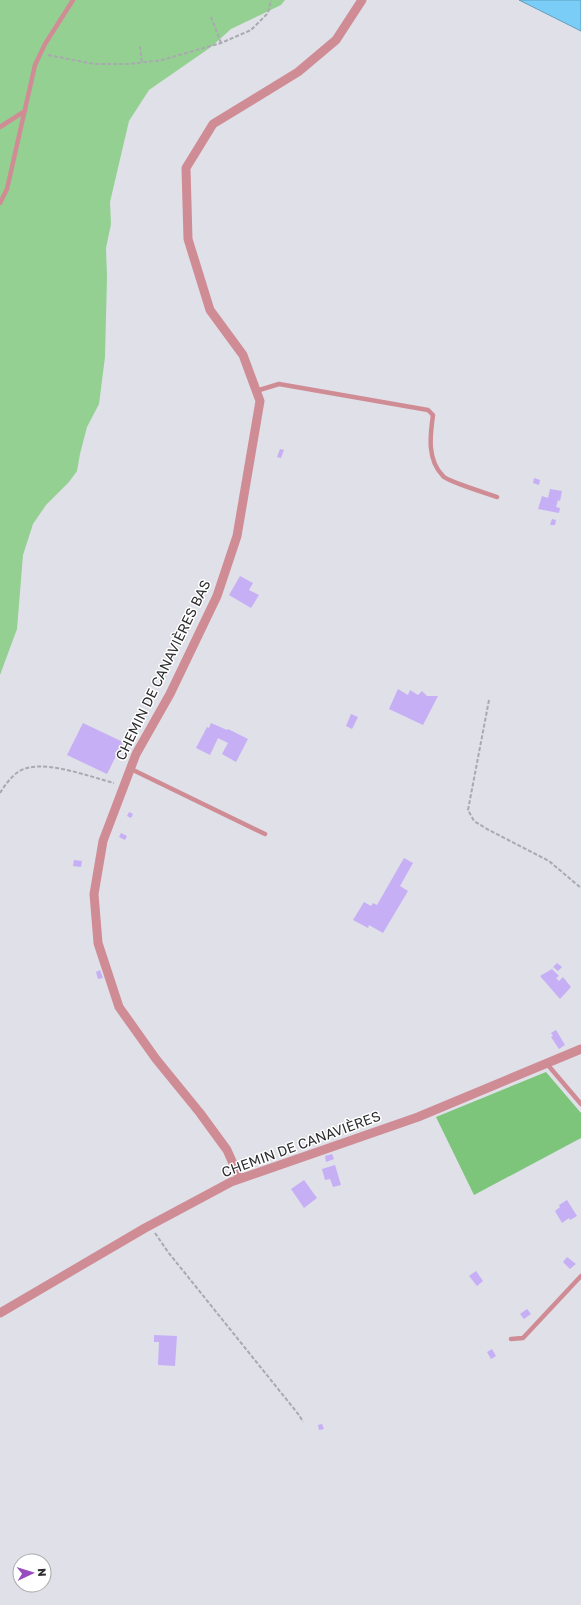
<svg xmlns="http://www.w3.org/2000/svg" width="581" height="1605" font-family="'Golos Text',sans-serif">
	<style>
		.green { fill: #94d091 }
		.forest { fill: #7ec57c }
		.water { fill: #79cdf6; stroke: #629dbb }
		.building { fill: #c6aff5 }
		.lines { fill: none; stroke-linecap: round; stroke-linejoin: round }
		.path { stroke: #a9a9b0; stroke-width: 2; stroke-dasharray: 4 2; stroke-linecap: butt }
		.service { stroke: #d08c95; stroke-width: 4.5 }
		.minor { stroke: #d08c95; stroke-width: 9 }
		.labels { text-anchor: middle; stroke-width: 3; stroke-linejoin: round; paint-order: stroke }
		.street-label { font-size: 14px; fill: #2d2d30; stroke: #fff }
	</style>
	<rect width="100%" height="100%" fill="#dfe0e8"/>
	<path class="green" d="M0,0H285L281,5L231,29L211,47L149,90L129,121L110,202L111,224L106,248L107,277L105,357L99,404L87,427L80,454L77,471L69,482L46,505L33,524L23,555L17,629L0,675Z"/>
	<path class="forest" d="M546,1072L581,1113V1138L474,1195L436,1117Z"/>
	<path class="water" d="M519,0H581V31Z"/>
	<path class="building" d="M280,449L284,450L281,458L277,457Z
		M534,478L540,480L539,485L533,483Z
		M550,489L562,491L560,501L558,500L556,507L560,508L559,513L538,509L542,496L548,498Z
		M552,519L556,520L555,525H550Z
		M240,576L253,583L249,590L259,595L251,608L229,595Z
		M398,689L408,695L410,690L418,695L422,691L427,696H438L423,725L389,709Z
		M351,714L358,717L352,729L346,726Z
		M83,723L123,742L107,774L67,755Z
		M211,723L227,730L228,729L248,739L236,762L222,754L228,743L218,738L210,755L196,748L207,727L209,728Z
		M129,812L133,814L131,818L127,816Z
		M121,833L127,836L125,840L119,837Z
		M404,858L413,863L400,886L408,891L383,933L369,925L368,928L353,920L364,902L371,906L373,903L377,905Z
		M74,860L82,861L81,867L73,866Z
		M557,963L562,967L558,971L553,967Z
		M552,969L559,976L556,978L559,981L563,977L571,987L560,999L540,976Z
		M100,970L103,978L98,979L96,972Z
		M556,1030L565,1045L559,1049L551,1037L553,1036L551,1033Z
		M332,1154L334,1159L326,1162L325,1156Z
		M335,1165L341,1185L333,1187L330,1179L325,1180L322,1169Z
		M304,1180L317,1198L304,1208L291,1189Z
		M567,1200L577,1216L570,1220L569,1218L562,1223L555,1211L560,1207L559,1205Z
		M567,1257L576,1264L570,1269L563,1262Z
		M476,1271L483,1281L477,1286L469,1276Z
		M527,1309L531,1314L524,1319L520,1314Z
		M154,1335L177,1336L175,1366L158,1365L159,1342H154Z
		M492,1349L496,1356L491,1359L487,1352Z
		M322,1424L324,1429L319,1430L318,1425Z"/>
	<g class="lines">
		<path class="path" d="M211,17L221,43
			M140,46L142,63
			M48,55L94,64H130L162,60L221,43L251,30L268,13L271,0
			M489,700L468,810L474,821L487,829L549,861L581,888
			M0,793C5,785 11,777 18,772C40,757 90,777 114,783
			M155,1233L168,1252L299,1415L303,1422"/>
		<path class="service" d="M0,127L25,111
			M0,203L7,189L35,65L45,44L73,0
			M256,391L279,384L428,410L433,415C430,436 427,460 443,476C446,481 489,494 497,497
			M131,769L265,834
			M547,1064L581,1104
			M511,1339L523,1338L581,1276"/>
		<path class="minor" d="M240,1179L227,1150L200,1113L156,1059L119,1007L98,943L94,894L103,841L136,754L170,694L217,596L237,536L260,401L243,355L210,310L188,239L186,168L213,124L298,72L336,40L362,0
			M0,1313L145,1228L231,1182L418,1117L581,1049"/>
	</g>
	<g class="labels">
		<g class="street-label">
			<text transform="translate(163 670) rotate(-64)" y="5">CHEMIN DE CANAVIÈRES BAS</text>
			<text transform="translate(301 1144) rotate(-20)" y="5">CHEMIN DE CANAVIÈRES</text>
		</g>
	</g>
	<g transform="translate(32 1573) rotate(86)"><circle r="19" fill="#ffffff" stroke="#ababac"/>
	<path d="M0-3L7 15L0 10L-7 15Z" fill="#994cbd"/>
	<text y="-6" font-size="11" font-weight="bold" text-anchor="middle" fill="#2d2d30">N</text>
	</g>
</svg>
